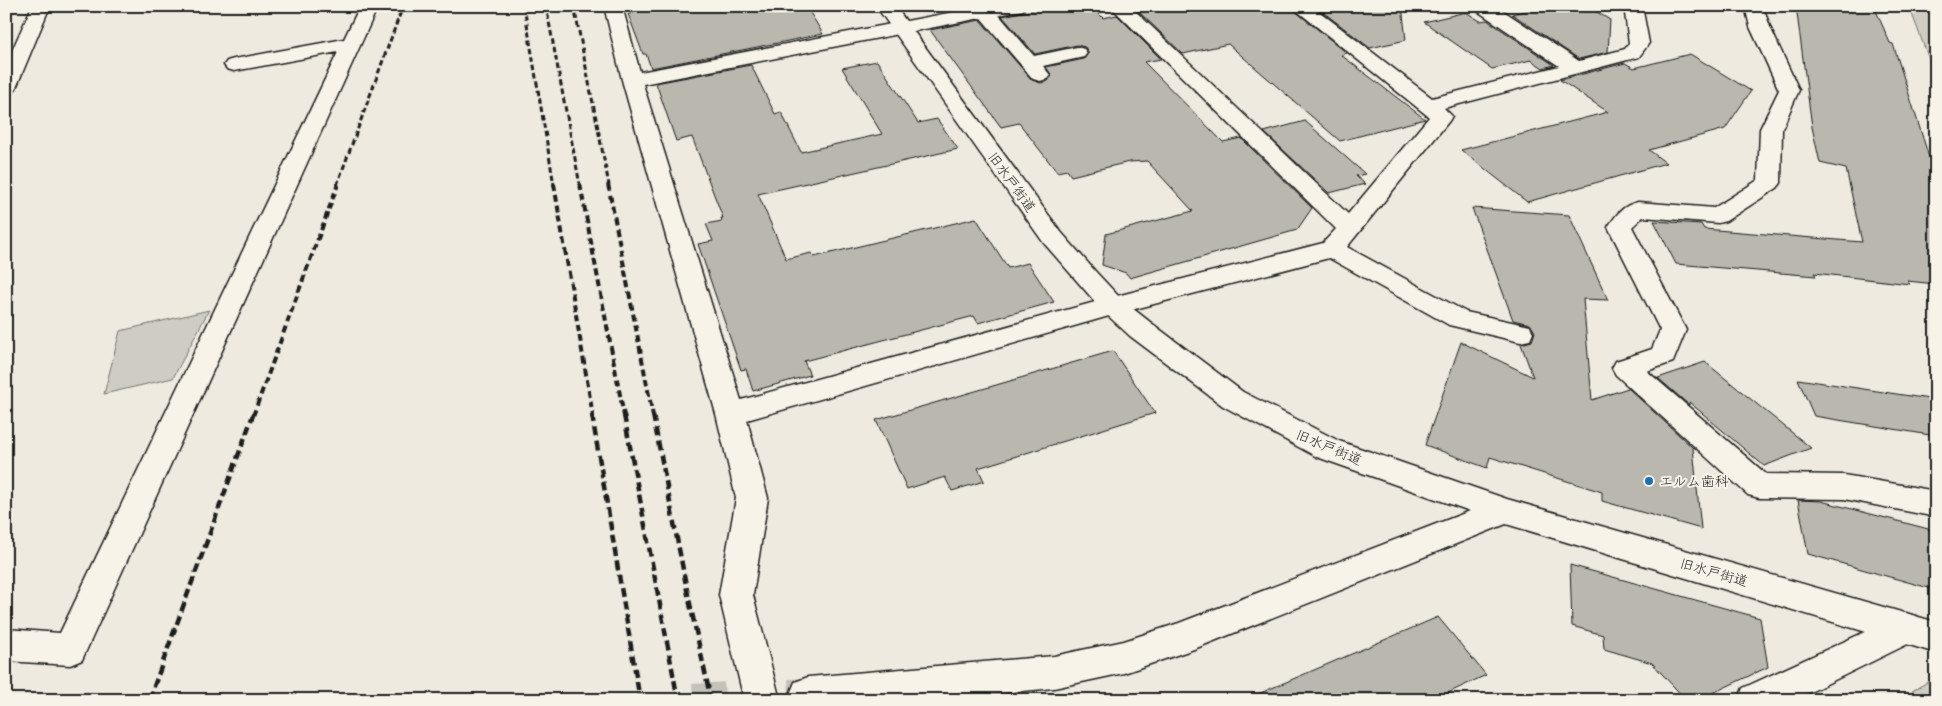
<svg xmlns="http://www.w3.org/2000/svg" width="1942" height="706" font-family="'Balsamiq Sans','Klee One',sans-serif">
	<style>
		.green { fill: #cfccc3; stroke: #767470 }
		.building { fill: #bab7af; stroke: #1c1c1c }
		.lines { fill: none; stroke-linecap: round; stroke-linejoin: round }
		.tertiary-tunnel { stroke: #c4c1b9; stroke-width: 32; stroke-dasharray: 32 16; stroke-linecap: butt }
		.minor-casing { stroke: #1c1c1c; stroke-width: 3 }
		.tertiary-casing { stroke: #1c1c1c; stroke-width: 3 }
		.minor { fill: #f7f3e8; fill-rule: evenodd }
		.tertiary { fill: #f7f3e8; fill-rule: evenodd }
		.rail-far2 { stroke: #1c1c1c; stroke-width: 3; stroke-dasharray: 5.5 3; stroke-linecap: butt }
		.rail-far1 { stroke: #1c1c1c; stroke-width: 4; stroke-dasharray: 7 4; stroke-linecap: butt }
		.rail { stroke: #1c1c1c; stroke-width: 4.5; stroke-dasharray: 9 4.5; stroke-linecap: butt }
		.poi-dot { fill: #1f6fb2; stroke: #f7f3e8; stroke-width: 2 }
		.labels { text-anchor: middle; stroke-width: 4; stroke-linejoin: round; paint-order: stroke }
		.street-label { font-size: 14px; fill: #1c1c1c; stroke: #f7f3e8 }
		.poi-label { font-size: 14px; fill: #1c1c1c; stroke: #f7f3e8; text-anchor: start }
	</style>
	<rect width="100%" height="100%" fill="#eeeae0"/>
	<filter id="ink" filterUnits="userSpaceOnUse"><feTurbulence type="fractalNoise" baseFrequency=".02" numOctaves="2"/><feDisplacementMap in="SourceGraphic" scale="10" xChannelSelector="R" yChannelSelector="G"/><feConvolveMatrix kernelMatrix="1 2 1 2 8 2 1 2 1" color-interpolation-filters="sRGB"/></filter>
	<g filter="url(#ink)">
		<path class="green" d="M1909,6H1936V78Z
			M209,310L173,378L104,394L120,331Z
			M1931,680L1936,682V700H1922L1912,691Z"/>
		<path class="building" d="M646,6H806L823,34L651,68L646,54H643L628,14L647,10Z
			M1056,6H1091L1103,18L1117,15L1161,59L1144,62L1223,142L1241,138L1312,208L1297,230L1130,278L1126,273L1102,265L1106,234L1193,211L1147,161L1129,162L1071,176L1067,170L1057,172L1019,123L1001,127L930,30L980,20L1032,80L1041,83L1048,81L1052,76L1046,67L1084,59L1088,52L1085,47L1077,45L1035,54L1002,16Z
			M1161,6H1289L1347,53L1341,55L1425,119L1340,141L1228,44L1183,54L1138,11Z
			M1315,6H1402L1406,40L1370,48Z
			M1547,6H1587L1610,20L1608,52L1579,59L1512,14Z
			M1796,6H1874L1890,43L1893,44L1936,179V284L1907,281L1910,284L1814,273L1816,276L1676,264L1654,221L1701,224L1704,229L1862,242L1846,169L1820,163L1812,127Z
			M1466,12L1480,21L1487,20L1554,65L1543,68L1531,60L1492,69L1424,22Z
			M1690,54L1751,91L1725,129L1649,150L1666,163L1527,202L1461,150L1608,112L1560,80L1625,63L1634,68Z
			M877,61L918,123L937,119L958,149L758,194L786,259L811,253L814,257L976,218L1008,268L1028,263L1054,302L978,323L974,316L804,361L810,375L753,391L746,369L741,370L698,244L713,241L706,224L722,221L721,218H723L692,137L676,141L656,83L751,65L775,114L781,112L801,152L882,134L842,68Z
			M1305,121L1365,174L1356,176L1365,184L1329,193L1264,132Z
			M1472,208L1569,215L1608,300L1583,299L1592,400L1628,388L1693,448L1701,529L1602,501V492L1490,457L1487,468L1425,445L1461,342L1533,377L1521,344L1532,341L1535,332L1530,324L1513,320Z
			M1113,351L1155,413L978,468L984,481L952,491L945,477L907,489L876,420Z
			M1705,362L1811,448L1764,466L1689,402V405L1658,378Z
			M1798,379L1936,400V436L1814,416Z
			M1798,500L1821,501L1936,531V590L1808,554Z
			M1570,565L1760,618L1768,667L1698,700H1686L1652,663L1604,649L1603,635L1572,626Z
			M1438,617L1486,675L1433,700H1244Z"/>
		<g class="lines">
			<path class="tertiary-tunnel" d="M693,700L808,694"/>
			<g class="minor-casing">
				<path id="minor" d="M32,6H50L16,88L13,92L6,94V64Z
					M360,6H378L82,660L70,665L6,661V629L60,633L338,52L234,71L227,69L224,65L227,61L234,59L344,39Z
					M604,6H622L640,72L985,6H1025L1023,10L999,15L1034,56L1077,47L1084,49L1087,53L1084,57L1043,66L1050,75L1047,79L1040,81L1033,79L981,18L643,84L741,400L1113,297L1323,243L1336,229L1110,6H1130L1348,214L1429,117L1291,6H1312L1432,98L1559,66L1476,10L1474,6H1496L1579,61L1625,49L1629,43L1624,6H1642L1649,43L1639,57L1444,108L1452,116L1449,121L1347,247L1466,312L1530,326L1533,333L1530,340L1520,342L1449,325L1329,258L1116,314L747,420L768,498L753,595L780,700H744L719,595L736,498L716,414L622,80Z
					M1745,6H1763L1770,27L1799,90L1782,129L1781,183L1777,188L1726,221L1718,223L1643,217L1632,227L1686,330L1673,362L1647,371L1766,474L1844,475L1936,491V517L1844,499L1759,498L1748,495L1616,375L1612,368L1616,361L1652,349L1660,330L1608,227C1616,215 1623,205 1638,202L1714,208L1758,180L1760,129L1779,90L1750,27Z
					M1906,613L1918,617L1923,628L1918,639L1794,700H1738L1743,688Z"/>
			</g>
			<g class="tertiary-casing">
				<path id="tertiary" d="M876,6H895L1061,232L1095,271L1122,300L1150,322L1243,392L1339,441L1507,499L1936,622V653L1506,524L1194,649L1124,673L1054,688L929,700H792L790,694L795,682L808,677L1054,656L1124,641L1179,623L1470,511L1317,457L1223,406L1130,336L1104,312L1043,242Z"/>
			</g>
			<use href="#minor" class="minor"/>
			<use href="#tertiary" class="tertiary"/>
			<path class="rail-far2" d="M524,6L554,185
				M546,6L580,185
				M574,6L609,185
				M337,185L403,6"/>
			<path class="rail-far1" d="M554,184L593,416
				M580,184L624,416
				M608,184L653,416
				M253,416L338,184"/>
			<path class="rail" d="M592,415L640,700
				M624,415L678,700
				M653,415L687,590L711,700
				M149,700L253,415"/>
		</g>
	</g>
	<circle class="poi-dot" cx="1649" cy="481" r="5"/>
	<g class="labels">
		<g class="street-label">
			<text transform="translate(1012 182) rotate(54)" y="5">旧水戸街道</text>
			<text transform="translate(1329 447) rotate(23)" y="5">旧水戸街道</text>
			<text transform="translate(1714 572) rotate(16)" y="5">旧水戸街道</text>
		</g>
		<g class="poi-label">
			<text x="1659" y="486">エルム歯科</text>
		</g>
	</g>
	<rect width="1942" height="706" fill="none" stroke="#f7f3e8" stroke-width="25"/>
	<rect x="12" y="12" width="1917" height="681" fill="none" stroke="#1c1c1c" stroke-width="2" filter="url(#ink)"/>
</svg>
